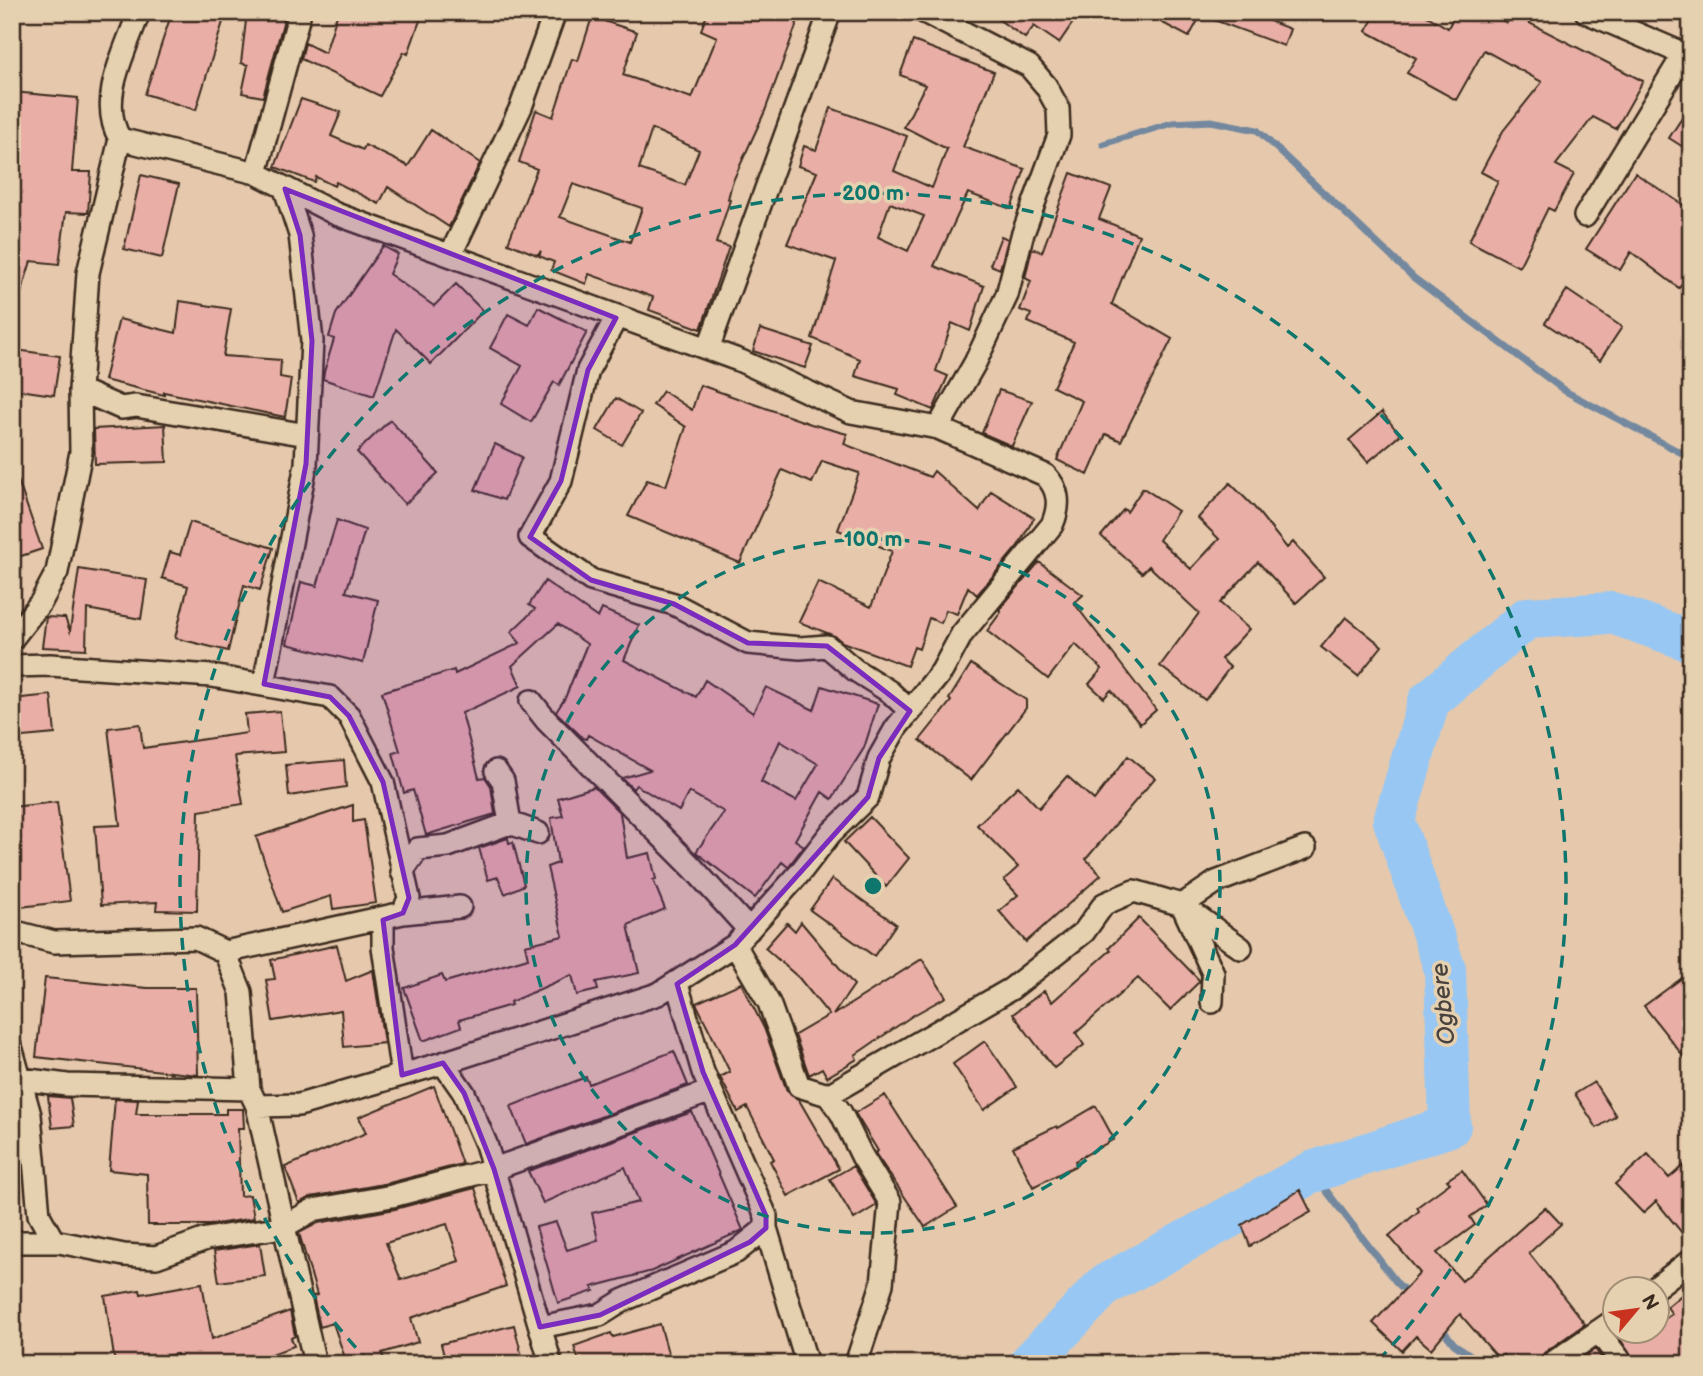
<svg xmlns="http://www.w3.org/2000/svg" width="1703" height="1376" font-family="'Balsamiq Sans',sans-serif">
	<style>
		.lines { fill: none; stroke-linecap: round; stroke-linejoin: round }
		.stream { stroke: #73889e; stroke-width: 7 }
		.river { stroke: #98c7f3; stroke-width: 42 }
		.building { fill: #e9afa6; stroke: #3b2a1e; stroke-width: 2; fill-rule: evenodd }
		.street-casing { stroke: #3b2a1e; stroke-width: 26 }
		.street { stroke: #e5d0af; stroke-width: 21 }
		.marked { fill: #7b2cbf; fill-opacity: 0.2; stroke: #7b2cbf; stroke-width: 5; stroke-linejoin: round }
		.ring { fill: none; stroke: #0f766e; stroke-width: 3.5; stroke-dasharray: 12 9 }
		.labels { text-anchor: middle; stroke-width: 7; stroke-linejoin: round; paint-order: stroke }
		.water-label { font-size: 24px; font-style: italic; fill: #49423e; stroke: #e5d0af }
		.centre { fill: #0f766e; stroke: #e5d0af; stroke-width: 3.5 }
		.ring-label { font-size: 21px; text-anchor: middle; font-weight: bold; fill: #0f766e; stroke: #e5d0af; stroke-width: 7; stroke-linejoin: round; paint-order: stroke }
	</style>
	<rect width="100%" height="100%" fill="#e6c9ad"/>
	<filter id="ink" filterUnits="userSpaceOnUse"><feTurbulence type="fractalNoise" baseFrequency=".0143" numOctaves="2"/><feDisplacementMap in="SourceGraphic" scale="14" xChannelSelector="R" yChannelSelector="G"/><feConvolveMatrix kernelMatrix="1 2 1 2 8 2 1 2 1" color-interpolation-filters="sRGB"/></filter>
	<g filter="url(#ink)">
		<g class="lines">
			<path class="stream" d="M1103,144L1172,123L1211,121L1257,130L1414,278L1565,391L1691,458
				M1312,1172L1397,1283L1410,1295
				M1440,1326L1454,1344L1484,1364"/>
			<path class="river" d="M1029,1364L1105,1285L1312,1172L1450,1126L1445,969L1394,821L1429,701L1527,618L1612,613L1691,641"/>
		</g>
		<path class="building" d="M172,12H226L196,110L145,94Z
			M247,12H286L263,97L242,93L248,65L241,63Z
			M338,12H423L408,54L404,52L380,96L301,59L305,43L325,53Z
			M708,12H801L765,111L732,183L728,199L730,200L716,243L729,247L701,329L649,310L653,297L589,274L586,284L551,270L554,262L539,256L541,251L537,255L508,243L537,169L519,162L536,110L553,117L572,59L578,61L592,17L637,32L623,75L692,98L717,37L701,30ZM652,129L699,150L685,185L639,169ZM573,184L642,208L630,242L560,217Z
			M988,12H1080L1059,43L1034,26L1025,38Z
			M1142,12H1247L1290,29L1284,46L1201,15L1189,37Z
			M1377,12H1420L1448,28L1456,12H1486L1507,23L1512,14L1643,81L1616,129L1593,117L1556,165L1574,174L1554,211L1548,208L1519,267L1469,241L1498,181L1481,172L1503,131L1542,82L1484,50L1456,100L1407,73L1416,58L1366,31Z
			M913,41L994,72L963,147L1025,169L1011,209L968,193L934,266L984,286L970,331L952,323L936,371L948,376L933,410L897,395L899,389L855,376L860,359L812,338L836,261L787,244L817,172L798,166L804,146L816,150L831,108L907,136L894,171L932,188L947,149L904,127L925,85L900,75ZM890,203L924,216L908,251L878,237Z
			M12,92L78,98L72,172H91L88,213L66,212L59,264L31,261L17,307H12V219L18,139H12Z
			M301,99L341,112L331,136L363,150L365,145L408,166L431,130L480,163L449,227L388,187L379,204L336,182L334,186L316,177L314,182L275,167Z
			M1691,104V152L1669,138Z
			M1071,173L1111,188L1099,219L1139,235L1112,304L1172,339L1121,441L1106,434L1088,475L1057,460L1082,401L1053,387L1074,342L1028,322L1031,314L1020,310L1031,281L1025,278L1032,248L1042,252Z
			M1635,173L1691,210V272L1679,288L1631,252L1620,270L1586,249Z
			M141,175L179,184L162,258L124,249Z
			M1001,236L1008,239L1000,269L990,265Z
			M383,246L398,254L389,274L434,306L456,284L483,311L431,364L396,329L374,396L323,379L324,372L334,339L329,337L336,314Z
			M1567,290L1622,327L1600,360L1545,323Z
			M180,301L231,309L223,356L281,360L280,377L291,379L285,417L164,392V395L104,380L119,319L176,333Z
			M538,307L587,332L559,385L554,382L531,422L501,404L522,366L490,348L508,314L529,325Z
			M760,329L813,346L805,368L753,351Z
			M16,350L60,356L54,395L12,389Z
			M700,385L811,424L847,434L844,444L930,477L934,471L979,511L991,491L1034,518L1018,546L977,595L968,587L957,614L946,610L941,623L929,618L919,649L914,647L907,666L842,642L835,636L799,622L818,582L871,607L892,551L838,530L859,473L822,461L812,483L782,470L740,563L628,516L647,480L666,486L686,427L653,405L663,391L692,410Z
			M999,390L1032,401L1012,446L982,433Z
			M616,398L641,413L622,445L597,430Z
			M1382,412L1400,435L1368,462L1349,440Z
			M390,420L438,473L405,504L357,452Z
			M165,425L167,462L95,464L94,429Z
			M495,444L522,457L504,500L475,490Z
			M15,472L42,549L12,559V473Z
			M1230,483L1254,507L1287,548L1293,542L1324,577L1296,603L1258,562L1220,603L1249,629L1221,659L1230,667L1205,700L1160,666L1199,613L1149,566L1142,573L1101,536L1124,509L1127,512L1143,488L1178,511L1159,540L1191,569L1219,539L1198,518Z
			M337,520L365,530L346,592L378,600L363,663L287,644L301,582L317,586Z
			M190,522L273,548L260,590L244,585L228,651L175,638L188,586L162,578L170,552L180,555Z
			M1039,562L1083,595L1074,603L1156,710L1140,724L1111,690L1104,698L1089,684L1102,669L1075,644L1048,679L987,631L1001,612L999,610Z
			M79,569L147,580L141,619L87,609L86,649L42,647L46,617L65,618L70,631Z
			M545,581L598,618L602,609L639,625L624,660L696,697L705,680L753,713L766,687L814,710L822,686L878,704L864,748L832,799L822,792L795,840L804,846L788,867L782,862L755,898L696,852L724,812L689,792L679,811L636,785L633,789L622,778L650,770L588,735L586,739L583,738L556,712L565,698L587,644L558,624L512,666L521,686L462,713L479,778L485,777L491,786L495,814L426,835L413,790L404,793L393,753L400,751L382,692L454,670L455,674L520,643L511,632L535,609L529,605ZM780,741L818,764L796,801L761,782Z
			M1346,617L1382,646L1358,676L1321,647Z
			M971,664L1026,700V708L971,780L920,740L951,701L949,699Z
			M51,695L55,734L12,738V699Z
			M280,711L284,752L235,756L243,804L199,811L197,911L156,910L157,902L101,905L95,826L120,825L108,728L140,724L143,748L247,733L245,714Z
			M1128,756L1155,778L1086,859L1101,875L1026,942L999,911L1018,895L1004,880L1018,867L977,825L1018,786L1039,808L1067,776L1094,800Z
			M344,760L346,787L289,796L286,765Z
			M594,787L620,813L627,858L650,853L656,879L653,880L665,909L628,925L639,973L596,982L598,990L577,995L572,975L510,1002L511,1005L459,1020L461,1027L423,1041L404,988L442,975L445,982L528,958L525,945L563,936L547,867L558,863L551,818L563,816L558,798Z
			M57,802L70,901L12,908V807Z
			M353,805V822L364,820L376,903L333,909L331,896L282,912L256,837Z
			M870,817L909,858L886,887L844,842Z
			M508,838L509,843L513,842L524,885L505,894L498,877L488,880L479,848Z
			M832,879L896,924L874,956L810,910Z
			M1139,918L1200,981L1170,1010L1138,978L1076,1033L1084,1045L1054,1068L1013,1014L1044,991L1052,1002L1111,950L1109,948Z
			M801,922L854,985L833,1015L922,959L946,997L912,1016L855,1055L857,1059L827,1077L822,1068L809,1075L795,1035L829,1015L799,978L765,948L787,923L795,931Z
			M337,945L346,981L373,970L384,1043L344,1047L341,1010L273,1021L266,980L275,979L271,960Z
			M45,978L147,988H196L198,1075L36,1057Z
			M1682,978L1691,989V1066L1644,1006Z
			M741,983L764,1028L787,1091L799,1100L839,1169L788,1196L770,1161L774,1159L747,1107L738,1112L720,1077L730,1072L696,1003Z
			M985,1041L1017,1087L984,1110L953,1064Z
			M674,1051L688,1085L526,1144L511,1106L586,1077L589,1084Z
			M1594,1082L1616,1116L1597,1128L1575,1094Z
			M434,1086L462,1164L389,1183L311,1197L299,1203L285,1167L366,1133L359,1117Z
			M885,1095L957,1207L925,1227L875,1153L878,1151L855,1113Z
			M48,1096L70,1098L74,1126L52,1128Z
			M115,1099L138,1100L136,1114H226V1109H243L244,1128H238L240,1196L250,1195L254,1218L210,1225H148L147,1174L109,1170Z
			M1096,1106L1114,1139L1075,1161L1077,1165L1033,1187L1013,1147L1057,1126L1058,1128Z
			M692,1112L743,1230L652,1271L592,1287L594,1291L558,1303L536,1227L556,1222L567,1250L598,1240L592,1213L639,1202L625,1167L543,1203L528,1171Z
			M1648,1154L1669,1178L1691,1159V1244L1656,1201L1643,1213L1615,1184Z
			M853,1166L877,1205L854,1219L830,1179Z
			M1462,1170L1487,1205L1470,1217L1475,1225L1437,1253L1462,1281L1545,1207L1561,1224L1529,1253L1585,1324L1544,1353L1538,1364H1512L1503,1355L1499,1359L1460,1314L1431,1349L1416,1336L1402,1351L1373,1323L1420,1273L1389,1236L1419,1211L1417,1207L1450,1183L1447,1180Z
			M475,1188L506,1286L411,1318L418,1342L382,1353L385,1364H347L333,1323L320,1327L313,1296L317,1295L299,1233L318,1223L395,1209ZM447,1224L459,1261L401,1280L386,1243Z
			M1300,1190L1311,1212L1250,1246L1242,1225Z
			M260,1244L265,1276L219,1282L214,1251Z
			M202,1283L212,1339L290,1311L295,1336L291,1338L294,1346L244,1364H179L177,1354L115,1364L105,1296L140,1290L141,1294Z
			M1691,1287V1364H1636L1617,1334L1623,1331H1657V1324L1672,1314L1667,1307Z
			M660,1324L671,1364H580L574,1346L611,1333L613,1337Z
			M514,1325L524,1364H446L441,1344Z
			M1595,1349L1606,1364H1574Z"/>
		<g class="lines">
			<g class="street-casing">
				<path id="street" d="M924,12L1029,66L1046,86L1058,108L1059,135L1022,236L1007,295L975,363L938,428
					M1586,12L1691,57
					M120,139L256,173L336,214L741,361L851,412L938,428L1045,475C1060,490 1060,507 1052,525L962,634L942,671L896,728L879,758L868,797L830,834L799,874L735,945L658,994L443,1063L299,1105L257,1106
					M256,173L300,12
					M1585,216L1684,54
					M451,254L521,107L555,12
					M616,318L588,370L561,481L530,537L591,580L674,604L748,643L800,648L827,646L855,670L890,692L910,711
					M708,349L830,12
					M80,390L121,408L136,406L307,435
					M12,639L41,602L57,572L81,452L80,390L88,273L120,139C97,100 125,52 139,12
					M12,666L50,665L212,676L330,697L349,716L383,782L409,898L403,913
					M264,684L306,464L312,341L300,235L285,189
					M531,701L546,720L692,867L749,930
					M496,771L503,781L510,823
					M402,872L418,849L448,846L510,823L538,833
					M383,920V947L402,1075
					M12,931L54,942L196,938L225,952L241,992L249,1089L257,1106L315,1364
					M735,945L769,1003L799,1086L828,1095L841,1113L862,1156L890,1202L882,1284L856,1364
					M225,952L403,913L460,907
					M677,984L703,1072L766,1216V1228L807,1364
					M1212,1002L1213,973L1182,905L1216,882L1305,848
					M12,1050L30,1115L39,1215L54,1242
					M443,1063L464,1093L486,1144L551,1364
					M21,1079L67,1085L249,1089
					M828,1095L1011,989L1084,932L1104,904L1134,891L1182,905L1241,948
					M12,1242H59L124,1255L156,1257L206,1239L283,1227L313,1210L392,1196L494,1169L711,1091
					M1655,1288L1691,1260
					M540,1327L600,1315L624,1300L736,1252L766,1228
					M1598,1331L1623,1364
					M1551,1364L1616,1319"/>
			</g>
			<use href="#street" class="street"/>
		</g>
	</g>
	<path class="marked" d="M285,189L616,318L588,370L561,481L530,537L591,580L674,604L748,643L827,646L910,711L879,758L868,797L735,945L677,984L703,1072L766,1216V1228L750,1242L600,1315L540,1327L494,1169L464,1093L443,1063L402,1075L383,920L403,913L409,898L383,782L349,716L330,697L264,684L306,464L312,341L300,235Z"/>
	<g class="ring">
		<circle cx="873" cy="886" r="347"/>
		<path d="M370 1363A693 693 0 1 1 1376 1363"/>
	</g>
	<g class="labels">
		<g class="water-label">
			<text transform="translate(1443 1004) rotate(-95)" y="8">Ogbere</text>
		</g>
	</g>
	<circle cx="873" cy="886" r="10" class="centre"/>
	<g class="ring-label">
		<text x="873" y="200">200 m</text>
		<text x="873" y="546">100 m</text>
	</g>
	<rect width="1703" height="1376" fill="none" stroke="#e5d0af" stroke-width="42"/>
	<rect x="21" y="21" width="1661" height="1334" fill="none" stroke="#3b2a1e" stroke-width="2.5" filter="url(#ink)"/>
	<g transform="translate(1636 1310) rotate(61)"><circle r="33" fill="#e5d0af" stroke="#a18e75" stroke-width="2"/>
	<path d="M0-5L12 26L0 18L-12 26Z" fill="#c8321e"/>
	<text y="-10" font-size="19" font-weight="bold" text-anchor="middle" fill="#3b2a1e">N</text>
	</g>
</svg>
